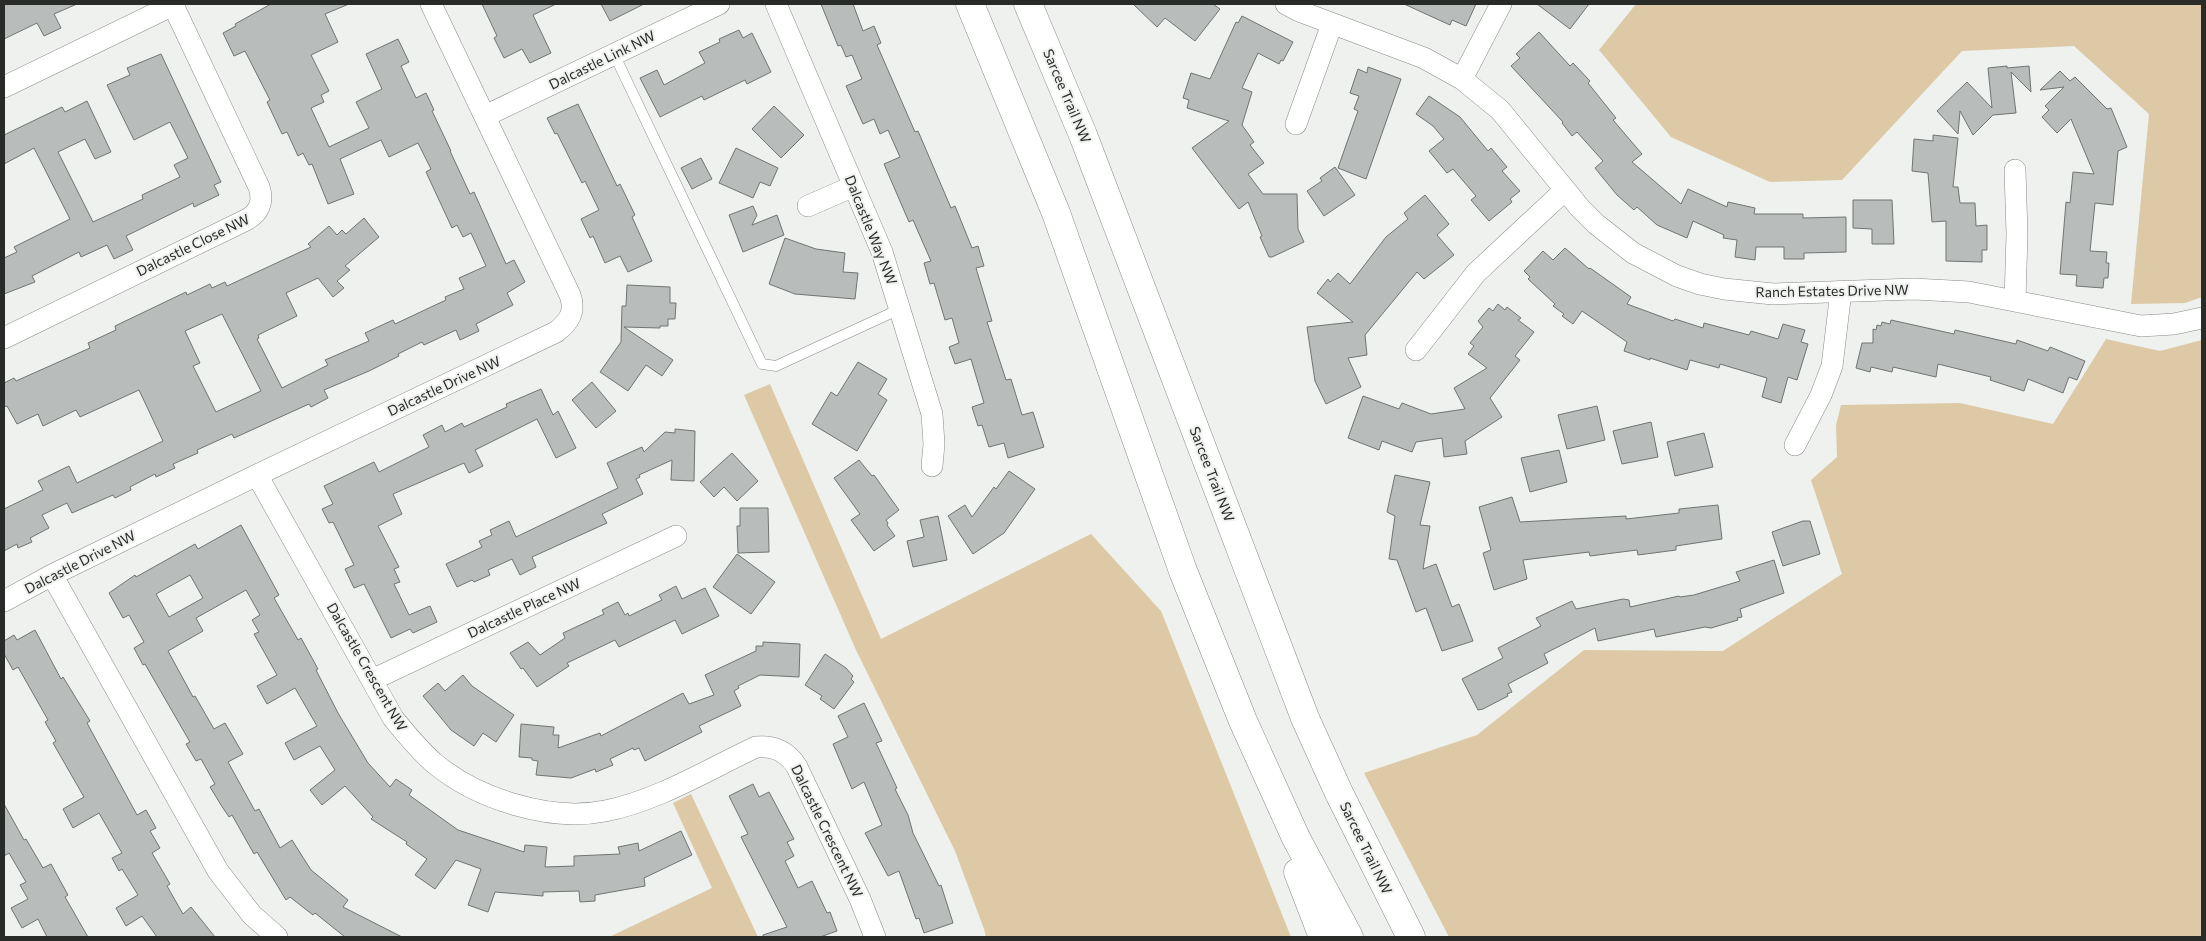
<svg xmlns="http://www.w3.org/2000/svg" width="2206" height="941" font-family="Commissioner,sans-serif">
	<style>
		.green { fill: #ddc9a5 }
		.building { fill: #b8bdbb; stroke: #707472; fill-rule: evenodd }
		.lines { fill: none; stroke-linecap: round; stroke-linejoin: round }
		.service-casing { stroke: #888b87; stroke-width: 11 }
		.minor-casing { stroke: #888b87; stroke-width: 22 }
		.secondary-casing { stroke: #888b87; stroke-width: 29 }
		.service { stroke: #fff; stroke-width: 10 }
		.minor { stroke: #fff; stroke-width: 21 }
		.secondary { stroke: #fff; stroke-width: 28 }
		.labels { text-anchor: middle; stroke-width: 4; stroke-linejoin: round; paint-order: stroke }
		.street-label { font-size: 14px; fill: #292b29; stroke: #eef1ed }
	</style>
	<rect width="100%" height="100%" fill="#eef1ed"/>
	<path class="green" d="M1636,4H2202V297L2185,303L2131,304L2149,114L2074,46L1962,51L1842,180L1770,182L1671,137L1599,50Z
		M2106,339L2160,351L2202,340V937H1449L1364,773L1477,735L1584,650L1723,651L1842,574L1811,480L1837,457L1836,425L1841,405L1960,403L2053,424Z
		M770,384L881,639L1091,534L1161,611L1291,937H986L984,929L955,851L856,650L744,395Z
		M691,794L758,937H609L712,888L673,803Z"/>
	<path class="building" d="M4,4H77L54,14L61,28L44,36L37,23L4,39Z
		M271,4H349L325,14L338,42L311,55L329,91L321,95L324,102L311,108L329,147L369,128L356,102L382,89L366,54L398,39L409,62L401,66L416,98L426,93L434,110L432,111L451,151H450L470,194L474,192L506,264L514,260L525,282L507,293L513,305L476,324L479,331L460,340L456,330L424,345L422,342L398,354L399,356L369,371L324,390L328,398L311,407L309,404L234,438L232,434L197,450L198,453L173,464L175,468L156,477L155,474L130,487L131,490L115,498L113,495L72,513L67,503L42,515L49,528L30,538L32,542L18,548L17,544L4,551V509L43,490L38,481L69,466L77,483L163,441L139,390L80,417L76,410L43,426L38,414L17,424L7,406L4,407V383L14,378L16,381L90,348L88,343L116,330L115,326L186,292L187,295L210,284L212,288L225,282L227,286L311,247L308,244L329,226L337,235L342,230L346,234L364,218L379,237L345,266L350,270L337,281L344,288L333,297L318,278L286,293L297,316L258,335L259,338L257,339L282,388L328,365L325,360L369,341L365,333L393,320L395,324L446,300L445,297L464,289L459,278L486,266L471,233L463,237L457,225L452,228L426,172L431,169L418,143L389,157L381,140L340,159L354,194L328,204L312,164L309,165L303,153L298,156L287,132L282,134L267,102L270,100L245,51L234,56L223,33L236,26L235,24ZM222,314L261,391L216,412L193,366L200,363L185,331Z
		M482,4H556L533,15L551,53L530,63L522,49L504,58L494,38L497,36Z
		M601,4H644L610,21Z
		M821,4H853L863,31L874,26L881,43L877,45L915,132L918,131L951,208L955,206L972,248L978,246L984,266L976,268L992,321L987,322L1006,380L1011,379L1022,415L1033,412L1044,447L1008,458L1004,443L989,447L982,425L978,426L972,407L984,403L971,359L955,364L949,347L959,343L952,318L945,320L934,283L930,284L924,263L931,261L913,220L909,222L884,164L900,157L888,130L880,134L874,119L863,124L846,86L862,79L852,55L846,57L841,45L838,46Z
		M1133,4H1213L1220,9L1195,41L1165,18L1157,27Z
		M1404,4H1476L1466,26L1452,20L1450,25Z
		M1537,4H1589L1570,29Z
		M1242,16L1293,42L1283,61L1281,60L1279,64L1258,53L1242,88L1252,92L1242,125L1254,142L1250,145L1264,163L1248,174L1263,194H1297L1298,229L1304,242L1272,257H1269L1260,237L1262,236L1248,202L1239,209L1192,148L1229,121L1187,108L1189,100L1183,98L1191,73L1210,79L1236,22L1238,23Z
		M739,30L743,38L752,33L771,72L747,84L745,80L704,100L702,96L660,117L640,78L657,70L664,85L705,63L699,52L720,42L719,39Z
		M1539,32L1570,66L1573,63L1590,81L1588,83L1616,118L1613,120L1642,154L1632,162L1681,204L1688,189L1727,207L1728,202L1755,208L1754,214H1803V218L1846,217V252L1804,253V259H1784V247H1756L1755,260L1735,257L1737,240L1723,238L1724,235L1693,221L1687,238L1657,225L1637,207L1634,210L1617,195L1595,168L1603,161L1577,132L1572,136L1562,123L1563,122L1511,66L1520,58L1516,54Z
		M161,54L221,182L214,185L219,195L194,207L193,203L126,236L133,250L114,259L107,245L81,257L79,252L32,276L35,282L4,294V258L17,252L14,247L70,219L34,148L4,164V135L62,107L65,112L87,101L111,152L95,159L85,139L58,152L93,222L143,199L142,195L180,177L174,165L188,158L170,122L134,140L107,85L130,75L127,68Z
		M2007,66V68L2029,66L2031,92L2011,72L2016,113L1993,115L1973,135L1960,111L1958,134L1937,111L1967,82L1992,108L1988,68Z
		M1368,67L1401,79L1366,179L1338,168L1358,111L1354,109L1359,96L1350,93L1358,69L1367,73Z
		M2060,71L2070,81L2075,77L2107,109L2111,108L2127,147L2118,151L2113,205L2095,203L2090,251L2107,252L2106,263H2109L2108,278H2104L2103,288L2076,286L2077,275L2060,274L2066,202L2070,203L2073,172L2094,174L2071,119L2057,133L2042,117L2049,110L2045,106L2064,87L2040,90Z
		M1429,96L1460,117L1488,151L1491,148L1507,167L1502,171L1520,191L1510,199L1512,202L1489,221L1471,200L1476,196L1453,169L1447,173L1429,151L1444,139L1433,126L1416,114Z
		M578,104L617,186L620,184L635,215L632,217L652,261L628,272L620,256L605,263L593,236L590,238L581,219L599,210L585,181L582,183L557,133L555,134L547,118Z
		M774,106L804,135L781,158L752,129Z
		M1933,135L1958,138L1953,187H1958L1960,203H1975L1976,226L1987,225V250H1982V262L1946,261V221L1932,222L1928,173L1912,171L1914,139L1933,141Z
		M736,148L778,168L770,186L760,182L753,198L719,183Z
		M701,158L712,179L692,189L681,168Z
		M1335,167L1355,195L1324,216L1307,191L1322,181L1320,178Z
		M1425,195L1449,224L1437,235L1454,255L1424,279L1417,272L1365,335L1367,355L1348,358L1361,387L1326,404L1315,381L1307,327L1353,322L1317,293L1328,279L1330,282L1338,273L1350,284L1386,237L1408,219L1404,213Z
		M1853,200H1892L1894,244H1872V229L1853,228Z
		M753,206L757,215L752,225L777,215L784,235L743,252L729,215Z
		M785,238L816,249L845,253L843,272L858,273L855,299L795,294L769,284Z
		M1565,248L1589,269L1590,268L1631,297L1627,304L1673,321L1675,319L1703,328L1704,323L1749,335L1751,331L1778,339L1783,324L1805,330L1801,342L1808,344L1797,380L1788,377L1781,403L1762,397L1767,378L1720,364L1719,368L1690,360L1687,370L1650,358V360L1624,351L1627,342L1582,311L1573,324L1562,316L1564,314L1553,306L1555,304L1528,279L1530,277L1524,271L1543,251L1553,260Z
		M627,285L670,287V303H676L675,319H668V326H660V328L624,327L673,360L662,376L646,365L628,391L600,372L621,342L622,306H626Z
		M1498,304L1505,310L1507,307L1521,318L1518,320L1534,332L1515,356L1520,360L1490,398L1502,417L1465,441L1467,454L1444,457L1442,438L1416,442L1412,452L1382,441L1379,450L1348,438L1363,396L1399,409L1402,403L1431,414L1465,409L1454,388L1487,368L1468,354L1474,346L1470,343L1483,327L1478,321L1489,308L1493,311Z
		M1891,320L1954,334L1955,330L2016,344L2017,340L2048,351L2050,347L2085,361L2077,380L2069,377L2063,393L2028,379L2024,391L1990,380L1991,377L1938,364L1936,377L1893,367L1892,372L1871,367L1870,372L1856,368L1862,343H1873V329L1876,330L1877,325L1881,326L1882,322L1890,324Z
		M858,362L887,379L878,394L887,400L857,451L812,424L831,392L837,396Z
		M592,382L616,411L596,428L572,400Z
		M541,389L553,415L558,411L576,448L556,458L537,419L475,450L483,466L469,473L464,463L393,494L402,514L378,526L399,567L394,569L400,582L394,584L409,615L430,606L437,622L413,633L410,629L391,638L364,584L354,588L345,569L354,565L333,522L329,523L322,509L333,504L324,486L374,462L379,472L429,447L423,435L442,425L445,432L462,423L464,427L507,407L506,404Z
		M1597,406L1605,440L1567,449L1558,415Z
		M1651,422L1658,457L1622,464L1613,431Z
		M675,429L695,431L694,481L671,480L672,460L639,475L640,477L636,479L643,494L602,514L607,523L532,557L536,567L520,575L512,559L488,570L490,575L474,582L472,580L457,587L446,564L482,547L479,541L492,535L490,530L509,521L516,537L618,488L607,463L642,447L644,452L665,432L675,433Z
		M1704,433L1713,467L1675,476L1667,442Z
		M1559,450L1567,482L1530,492L1521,458Z
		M732,453L758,481L737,501L724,487L714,497L700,482Z
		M859,460L872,476L874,475L899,510L886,520L888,523L887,525L895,536L874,551L851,520L860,514L834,478Z
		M1009,471L1035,489L1004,533L973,554L948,516L965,505L972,517L994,487L996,489Z
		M1395,475L1430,482L1420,525L1430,526L1423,569L1436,564L1452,607L1459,604L1473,641L1442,651L1426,608L1416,612L1397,560L1389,559L1395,516L1387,512Z
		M1512,497L1520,522L1626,516V519L1679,513V509L1718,505L1722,539L1676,546V550L1638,555L1637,550L1590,556L1589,552L1523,560L1527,579L1494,590L1483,553L1491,550L1479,507Z
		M740,508H768L769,552L738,553L737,526H740Z
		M938,516L947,560L913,567L907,541L924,537L920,520Z
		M1803,521H1810L1820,554L1783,566L1772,532Z
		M241,525L279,595L274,598L298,640L301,638L318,669L316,670L338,713L368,763L390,787L396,779L412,790L409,795L458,830L524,852L525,845L547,847L545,867L574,866V856L620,854L618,847L638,843L639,851L681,831L692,855L644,878L645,886L595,895V901L580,902L579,891L543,892V896L495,892L488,912L468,905L481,869L456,860L435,889L415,875L427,859L406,844L407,842L371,819L373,817L345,786L322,805L310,790L335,770L320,746L294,760L285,743L317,726L295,688L267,704L257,686L277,675L254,634L259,632L252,620L260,615L246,590L196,618L203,631L168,651L193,697L195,696L214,729L225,723L243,754L228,762L255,811L259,809L280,848L292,840L311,870L348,900L343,907L402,937H345L315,913L313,915L290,897L286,900L257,852L254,854L232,815L229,817L221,805L210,787L215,784L201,759L196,761L186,744L190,742L145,664L143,665L134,648L144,642L129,615L123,618L109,593L135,575L136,577L195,544L198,549ZM190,575L203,598L169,617L156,594Z
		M737,554L775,582L751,614L713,587Z
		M1774,560L1784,593L1740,609L1742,617L1737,618L1738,620L1711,628L1705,627L1656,637L1654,629L1598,641L1595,628L1544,654L1548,663L1508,684L1512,692L1507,694L1508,696L1483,709L1478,710L1462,679L1503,658L1498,648L1541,626L1536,618L1572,601L1576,609L1623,599L1629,600L1630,607L1679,596L1680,597L1694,595L1740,581L1736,572Z
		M676,586L682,599L705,588L719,616L682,634L675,620L619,647L615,640L567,663L569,666L537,687L523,668L521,669L510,653L528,642L540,655L565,638L563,633L604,614L602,610L618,602L625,615L628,613L629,616L662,600L659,595Z
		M35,630L61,679L63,677L90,721L87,723L137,815L146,810L156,828L150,831L160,848L152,853L170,884L167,886L183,914L191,907L215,937H157L142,916L126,926L116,908L138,895L122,869L119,871L112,858L122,853L99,813L73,828L63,809L84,797L53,743L56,741L45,722L48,720L18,667L13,670L4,654V641L14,635L17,640Z
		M763,642L800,644L799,677L760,675L738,686L739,688L734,691L741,706L699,726L702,732L645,761L639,748L634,750L633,748L610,759L613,765L596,772L595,769L571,778L536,775L538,761L532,760V758L519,757L521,724L554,727L553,735H559L558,748L600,733L601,736L683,693L689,704L714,695L705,675L756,651V646H763Z
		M825,654L846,668L853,676L851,679L854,682L834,709L820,699L822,696L805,685Z
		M463,675L472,686L514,715L496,742L483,733L474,746L451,730L423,696L438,683L445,691Z
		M864,703L882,741L876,743L897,788L895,789L908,815L913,833L939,886L941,885L953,923L924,933L919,918L916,919L899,871L888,876L865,833L882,825L864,782L852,789L833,744L848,737L838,716Z
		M753,784L759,797L769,792L794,839L787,842L794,856L785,861L798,888L812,881L827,913L830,912L837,931L820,937H763V935L787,927L741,837L748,834L729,796Z
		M4,804L24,840L26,839L43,868L51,864L68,895L65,897L88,937H47L38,919L22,928L11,908L28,899L20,885L26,882L9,853L4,856Z"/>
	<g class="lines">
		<g class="service-casing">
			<path id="service" d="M614,54L762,364L776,366L900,309"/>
		</g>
		<g class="minor-casing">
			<path id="minor" d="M776,4L882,252L932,414L934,444L932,466
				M1286,4L1299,11L1424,58L1462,79L1500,110L1580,208L1596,224L1633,253L1677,276L1700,284L1724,289L1773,294L1914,289L1969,292L2141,326L2174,324L2202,318
				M1462,79L1501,4
				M4,87L175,4
				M485,116L719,4
				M1296,124L1332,24
				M2015,170L2017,234L2015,301
				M808,206L854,186
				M4,338L246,220C259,213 264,202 259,187L173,5
				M1416,350L1476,273L1565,190
				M1795,445L1821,395L1832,366L1841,291
				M257,475L393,718C406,734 418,749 434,763C477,799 550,822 605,811C657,801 709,769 756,747C774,745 788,752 797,767L860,899L875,937
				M52,575L218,871L252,915L277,937
				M4,601L52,575L257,475L556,332C569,322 576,312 570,295L431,4
				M372,680L676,536"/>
		</g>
		<g class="secondary-casing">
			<path id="secondary" d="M970,4L1056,213L1183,571L1243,721L1296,838L1349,937
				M1028,4L1083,135L1305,718L1339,793L1411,937
				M1298,872L1323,937"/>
		</g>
		<use href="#service" class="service"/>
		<use href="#minor" class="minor"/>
		<use href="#secondary" class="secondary"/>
	</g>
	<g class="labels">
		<g class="street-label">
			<text transform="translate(602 60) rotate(-26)" y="5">Dalcastle Link NW</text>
			<text transform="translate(1067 96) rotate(67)" y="5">Sarcee Trail NW</text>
			<text transform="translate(871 230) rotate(68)" y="5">Dalcastle Way NW</text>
			<text transform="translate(193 245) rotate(-26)" y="5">Dalcastle Close NW</text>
			<text transform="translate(1832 291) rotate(-1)" y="5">Ranch Estates Drive NW</text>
			<text transform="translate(444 386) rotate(-25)" y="5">Dalcastle Drive NW</text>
			<text transform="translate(1212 474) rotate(69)" y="5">Sarcee Trail NW</text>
			<text transform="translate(80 562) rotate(-27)" y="5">Dalcastle Drive NW</text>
			<text transform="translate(524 608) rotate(-25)" y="5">Dalcastle Place NW</text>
			<text transform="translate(367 667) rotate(60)" y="5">Dalcastle Crescent NW</text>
			<text transform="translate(827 831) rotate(64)" y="5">Dalcastle Crescent NW</text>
			<text transform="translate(1366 848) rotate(64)" y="5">Sarcee Trail NW</text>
		</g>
	</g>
	<rect width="2206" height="941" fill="none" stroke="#292b29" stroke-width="10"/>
</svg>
